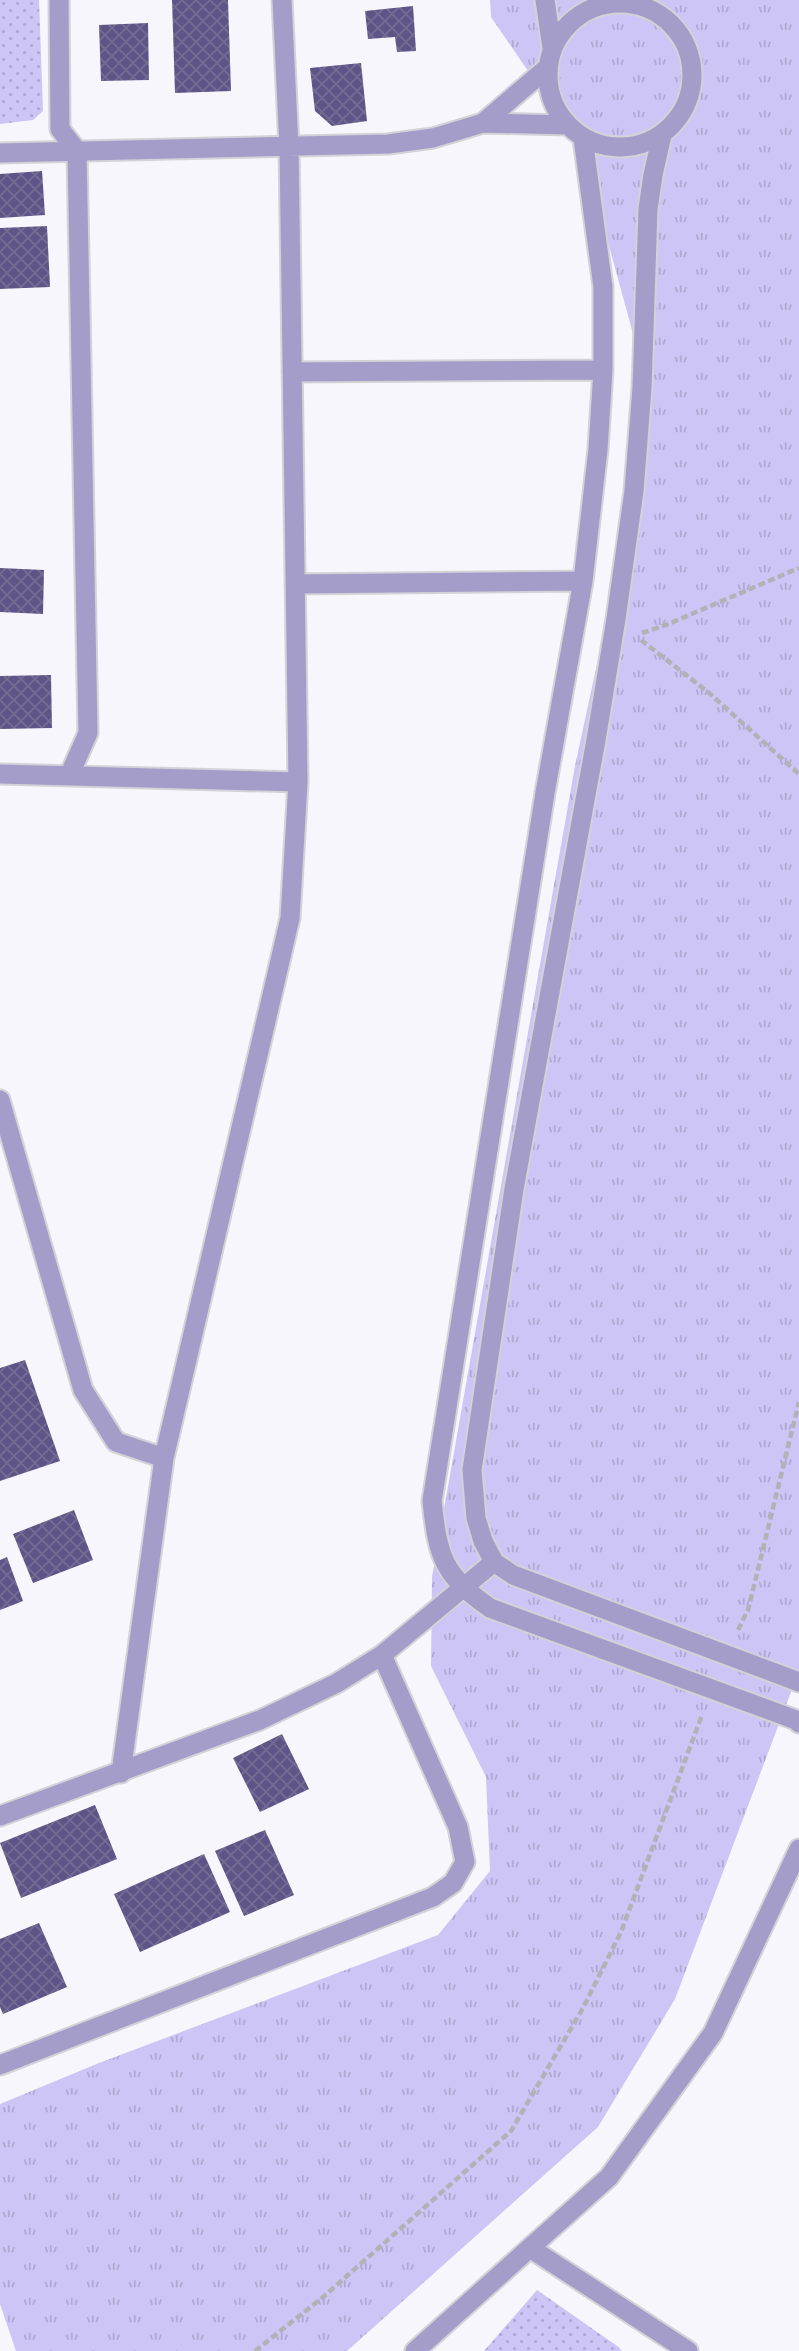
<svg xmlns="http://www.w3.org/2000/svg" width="799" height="2351" font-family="Signika,sans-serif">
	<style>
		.grass { fill: url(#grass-dots) }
		.park { fill: url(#park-tufts) }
		.building { fill: url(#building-cross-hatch) }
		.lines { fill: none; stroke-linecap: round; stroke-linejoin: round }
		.service-casing { stroke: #d2d2d7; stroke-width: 23 }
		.minor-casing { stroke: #d2d2d7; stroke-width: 23 }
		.tertiary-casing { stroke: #d2d2d7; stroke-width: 23 }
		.path { stroke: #b2b1b6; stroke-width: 4.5; stroke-dasharray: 7 3.5; stroke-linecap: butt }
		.service { stroke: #a49dc9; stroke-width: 19 }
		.minor { stroke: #a49dc9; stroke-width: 19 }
		.tertiary { stroke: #a49dc9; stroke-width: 19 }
	</style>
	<defs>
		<pattern id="grass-dots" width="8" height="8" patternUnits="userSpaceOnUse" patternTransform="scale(1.75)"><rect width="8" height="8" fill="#cdc5f6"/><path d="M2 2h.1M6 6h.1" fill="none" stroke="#afa8d2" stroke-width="1.8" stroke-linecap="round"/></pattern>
		<pattern id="park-tufts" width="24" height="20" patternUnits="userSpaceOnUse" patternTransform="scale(1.75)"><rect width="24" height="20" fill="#cdc5f6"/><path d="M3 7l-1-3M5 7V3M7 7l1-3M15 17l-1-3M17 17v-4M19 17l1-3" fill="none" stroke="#afa8d2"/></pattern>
		<pattern id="building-cross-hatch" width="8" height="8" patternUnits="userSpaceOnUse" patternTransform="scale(1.75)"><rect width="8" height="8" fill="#5e5487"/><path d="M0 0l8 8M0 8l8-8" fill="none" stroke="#746d93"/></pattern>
	</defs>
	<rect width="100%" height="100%" fill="#f7f6fc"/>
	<path class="grass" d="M0,0H39L43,111L33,120L0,124Z
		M537,2290L620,2348L621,2351H484Z"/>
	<path class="park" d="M490,0H799V1671L675,1999L598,2127L347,2351H16L0,2304V2104L99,2063L438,1935L490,1871L486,1777L431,1666L432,1577L575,766L614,585L646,381L583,151L491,17Z"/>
	<path class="building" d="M172,0H228L231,91L175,93Z
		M413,6L416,51L397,52L395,37L368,39L365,11Z
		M148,23L149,80L101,81L99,25Z
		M361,63L367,121L332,126L315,111L310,68Z
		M42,171L45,215L0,218V174Z
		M47,226L50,287L0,289V228Z
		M0,568L44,570L43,614L0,612Z
		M51,675L52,728L0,729V676Z
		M25,1360L60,1461L0,1481V1368Z
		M74,1510L93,1560L33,1583L13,1534Z
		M7,1557L23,1601L0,1610V1560Z
		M282,1734L309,1789L260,1812L233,1758Z
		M95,1805L117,1859L21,1898L0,1843Z
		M265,1830L294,1895L244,1916L215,1851Z
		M204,1854L230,1912L140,1952L114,1894Z
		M39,1923L67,1987L3,2014L0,2007V1939Z"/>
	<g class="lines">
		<g class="service-casing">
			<path id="service" d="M530,2248L688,2351"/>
		</g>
		<g class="minor-casing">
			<path id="minor" d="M59,0L60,129L77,151L88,733L69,776
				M545,0L552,48
				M548 75a72 72 0 1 1 144 0a72 72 0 1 1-144 0Z
				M483,123L547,68
				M662,135L653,175L648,209L642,388L634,491L616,619L596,740L514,1189L472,1470L476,1518L483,1541L494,1562L513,1575L799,1682
				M583,138L603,287V370L598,449L583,581L545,793L432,1501C438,1557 443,1575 490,1608L799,1721
				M0,153L388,144L433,138L483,123L567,125
				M292,372L603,370
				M295,584L583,581
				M0,774L298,782
				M0,1100L83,1390L116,1442L164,1458
				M121,1773L164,1458L290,918L298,782L289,147L282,0
				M0,1816L260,1720L337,1683L382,1655L494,1562
				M0,2065L433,1897L453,1883L465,1862L458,1827L382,1655"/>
		</g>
		<g class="tertiary-casing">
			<path id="tertiary" d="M798,1721L799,1723
				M415,2351L609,2177L713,2033L799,1849"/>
		</g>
		<path class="path" d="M642,633L666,625L799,568
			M641,640L708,692L799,774
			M738,1630L748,1610L799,1402
			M255,2351L322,2298L511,2131L583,2008L621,1932L702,1715"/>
		<use href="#service" class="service"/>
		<use href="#minor" class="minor"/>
		<use href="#tertiary" class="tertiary"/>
	</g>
</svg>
